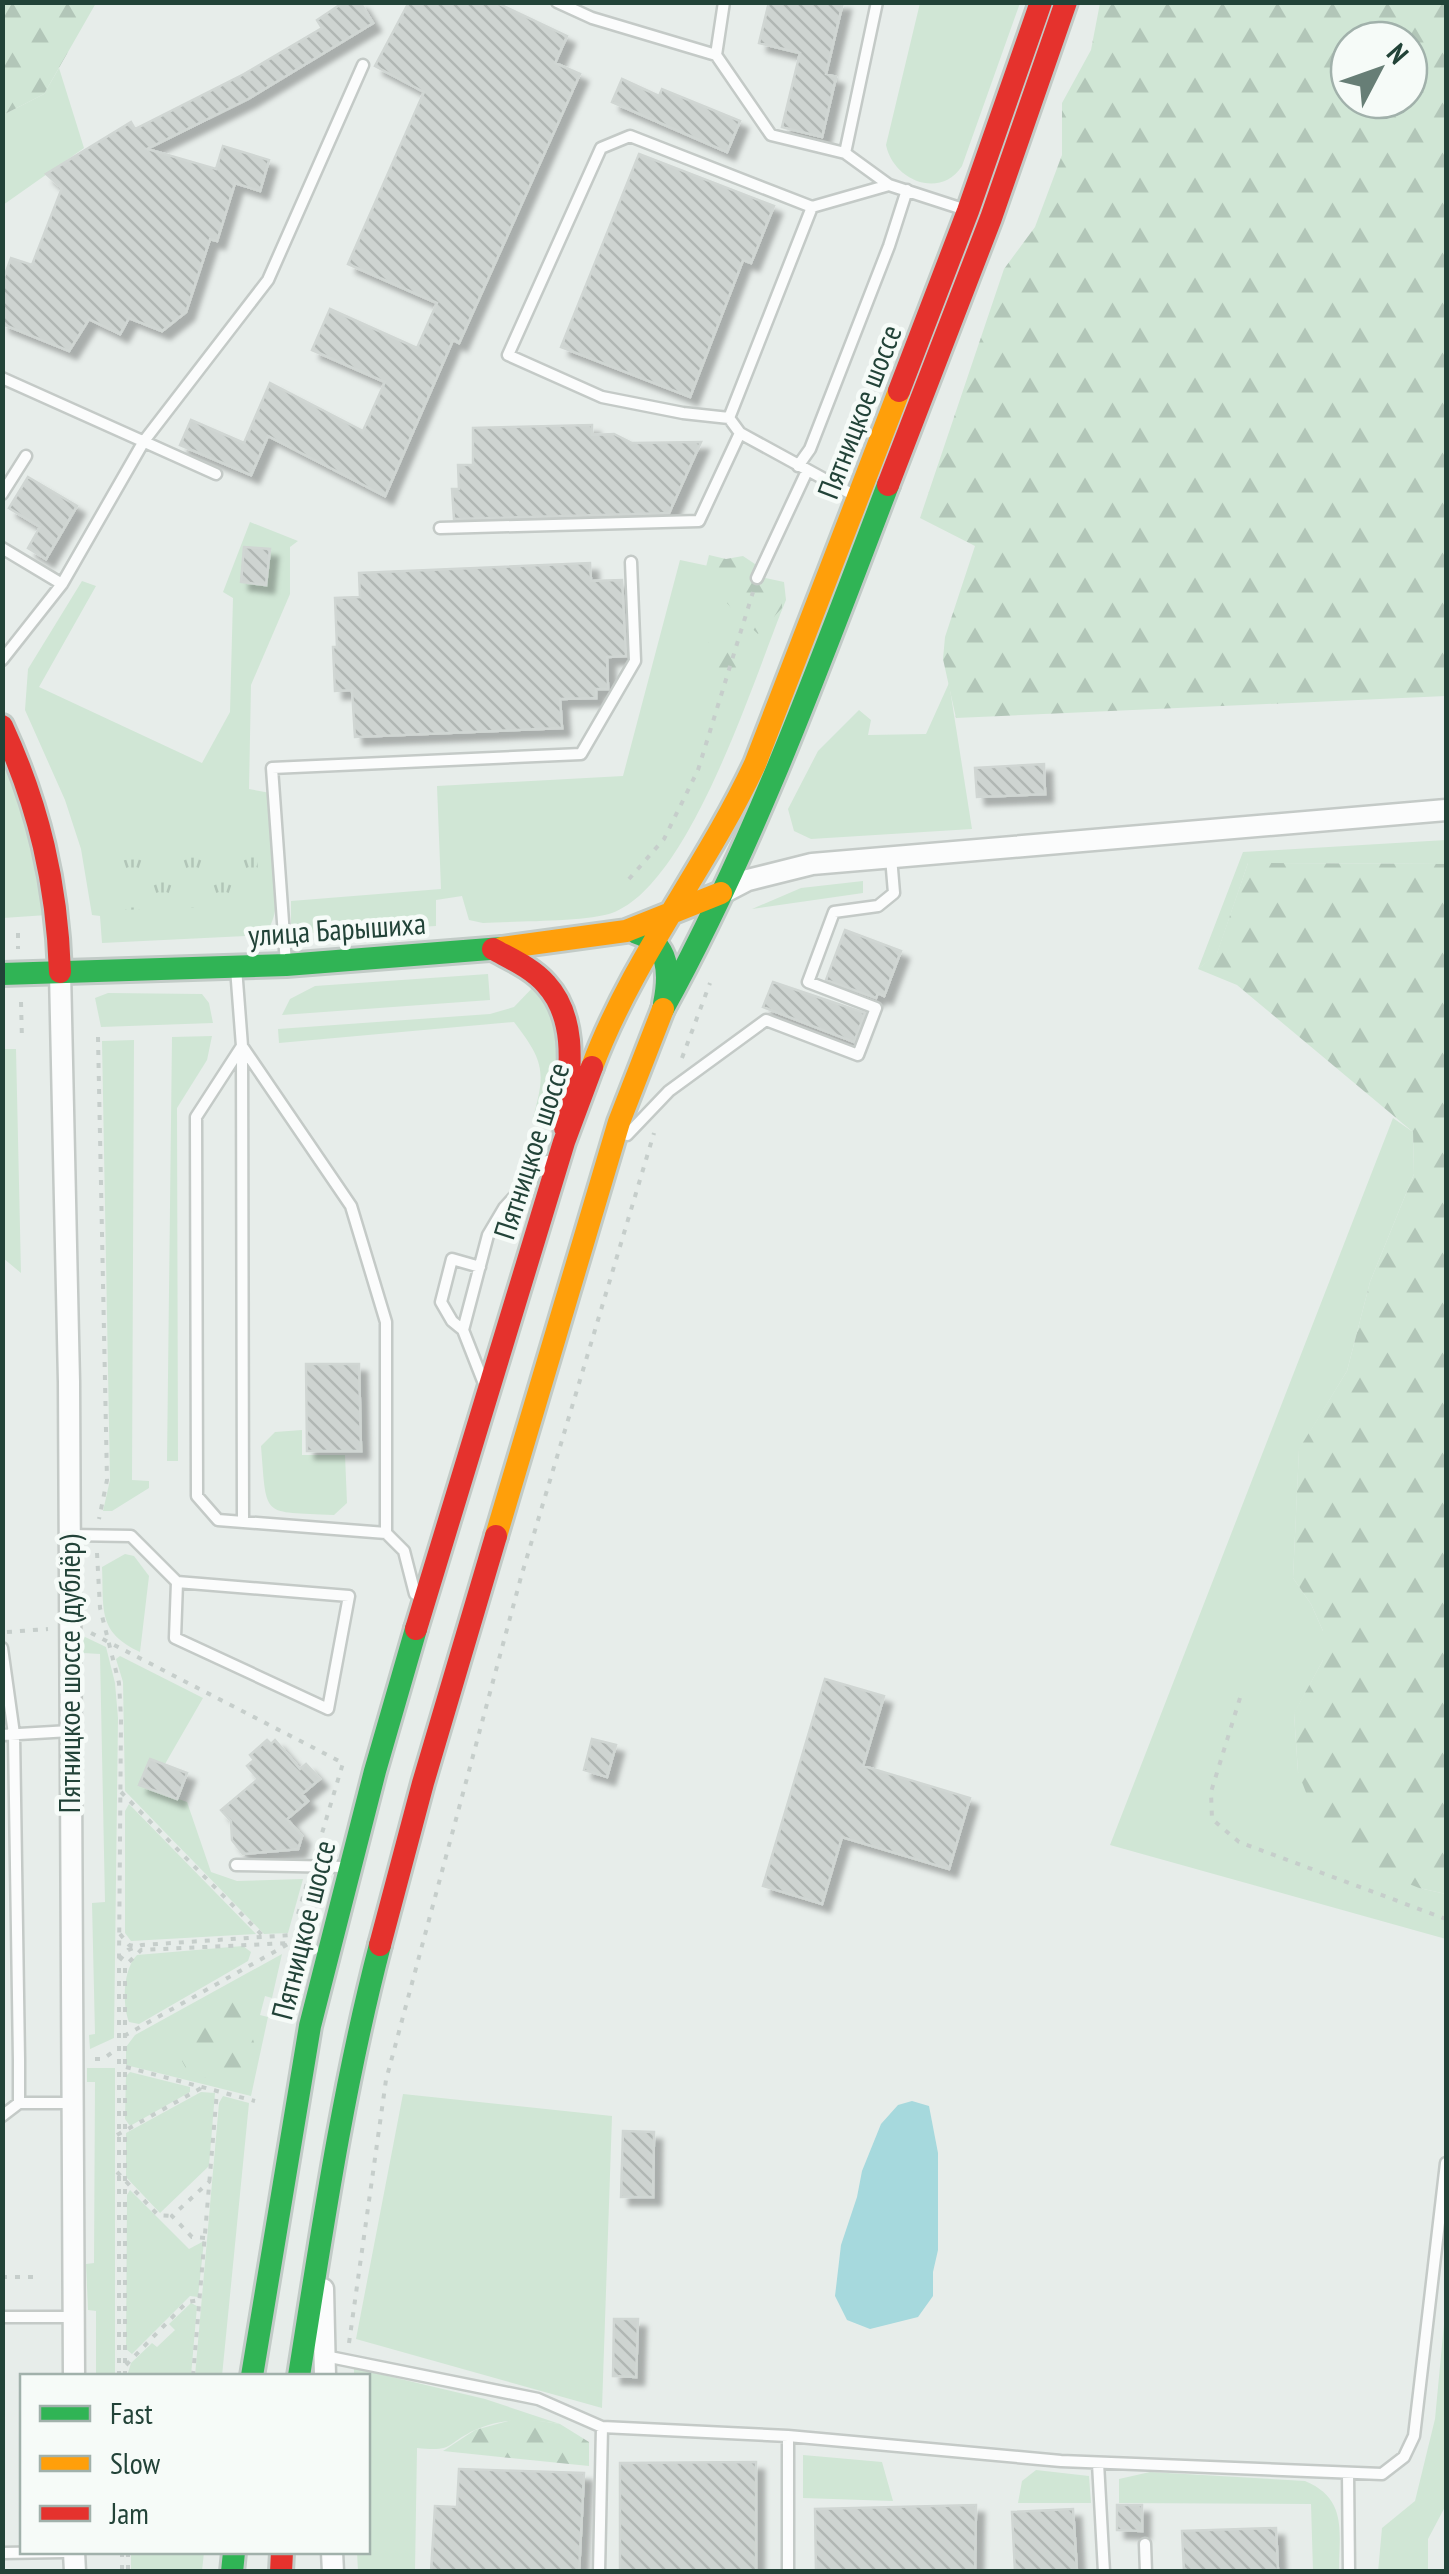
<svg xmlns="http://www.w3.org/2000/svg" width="1449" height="2574" font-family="'PT Sans Narrow',sans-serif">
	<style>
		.green { fill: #d0e6d5 }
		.forest { fill: url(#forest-firs); fill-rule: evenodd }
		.park { fill: url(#park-tufts) }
		.water { fill: #a6d9dd }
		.building { fill: url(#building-back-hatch); stroke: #d0d6d3; stroke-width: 2.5; filter: url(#shadow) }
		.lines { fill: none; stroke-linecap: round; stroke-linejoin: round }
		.lane-casing { stroke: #c4cac7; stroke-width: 15 }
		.street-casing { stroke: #c4cac7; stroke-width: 25 }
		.fast-casing { stroke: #c2cbc7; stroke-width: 28 }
		.slow-casing { stroke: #c2cbc7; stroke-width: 28 }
		.jam-casing { stroke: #c2cbc7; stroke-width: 28 }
		.path { stroke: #c6cecb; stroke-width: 4; stroke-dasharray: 5 8; stroke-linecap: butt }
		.lane { stroke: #fbfcfc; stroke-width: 10 }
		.street { stroke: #fbfcfc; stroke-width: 20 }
		.fast { stroke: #30b455; stroke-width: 22 }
		.slow { stroke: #ff9f0a; stroke-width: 22 }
		.jam { stroke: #e5322d; stroke-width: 22 }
		.labels { text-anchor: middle; stroke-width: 9; stroke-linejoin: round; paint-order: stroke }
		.street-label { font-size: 30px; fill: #224338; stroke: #f6fbf8 }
	</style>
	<defs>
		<pattern id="forest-firs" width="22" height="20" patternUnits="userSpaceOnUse" patternTransform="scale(2.5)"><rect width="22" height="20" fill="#d0e6d5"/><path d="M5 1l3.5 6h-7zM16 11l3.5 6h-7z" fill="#b2c6b8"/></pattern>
		<pattern id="park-tufts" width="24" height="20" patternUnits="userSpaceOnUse" patternTransform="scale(2.5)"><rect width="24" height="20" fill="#d0e6d5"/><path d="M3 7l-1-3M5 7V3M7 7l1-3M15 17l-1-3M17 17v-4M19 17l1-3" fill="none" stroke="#b2c6b8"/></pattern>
		<pattern id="building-back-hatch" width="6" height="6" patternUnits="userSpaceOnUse" patternTransform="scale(2.5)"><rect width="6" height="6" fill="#ced4d1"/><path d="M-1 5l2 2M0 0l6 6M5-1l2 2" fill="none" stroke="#b1b7b4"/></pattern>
		<filter id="shadow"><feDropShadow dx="8" dy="8" stdDeviation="2.5" flood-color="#0004"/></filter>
	</defs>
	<rect width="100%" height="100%" fill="#e7edea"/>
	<path class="green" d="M920,3H1020L962,166C940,200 893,180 886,145Z
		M59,68L84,148L3,205V115L44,94Z
		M250,522L298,541L290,547V594L251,685L249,789L270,793C272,829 289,910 264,935L102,943L100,916L92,915L81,849L65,800L25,710L28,669L82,581L96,586L39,687L202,763L230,712L233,598L223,592Z
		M680,560L784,582L786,600C754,677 691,884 612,913C587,922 513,921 483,923L469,920L462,896L436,900V926L309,933L295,930L291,923V901L441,889L437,786L623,776Z
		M949,683L972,829L811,839L794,831L788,809L818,751L859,710L871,720L868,735L926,734Z
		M2,760L29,825L47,915L3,918Z
		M1446,840V864L1248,863L1217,954L1198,969L1243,852Z
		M863,881V893L752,909L801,888Z
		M488,974L490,1000L282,1015L290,999L315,986Z
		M537,983L547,993L563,1054L542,1124L532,1121C546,1073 545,1062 514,1022L279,1043L278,1029L490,1014L514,1007Z
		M108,993L202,994L209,1003L213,1023L101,1027L95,998Z
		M212,1036L207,1060L177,1108L178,1461H167L172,1037Z
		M134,1040L132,1480L149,1481V1488L112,1511H103L110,1480L102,1041Z
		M3,1049H16L21,1273L3,1258Z
		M1393,1118L1413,1132L1414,1174L1370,1282L1347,1371L1299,1450L1293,1578L1311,1604L1323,1631V1660L1294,1714L1298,1772L1419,1888L1446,1894V1939L1110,1845Z
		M302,1430V1455H345L347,1503L334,1515C261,1511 267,1520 261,1446L275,1432Z
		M125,1554L134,1556L149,1576L140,1652C97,1632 104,1609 102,1567Z
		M83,1636L106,1647L115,1683L118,1718L114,2038L90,2049L89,2035L95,2034L92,1903L105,1902L100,1654L83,1653Z
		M120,1656L203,1698L165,1764L150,1759L140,1785L187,1802L211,1872L237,1881L303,1879L288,1933L264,1934L125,1791L123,1682L116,1659Z
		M129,1804L256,1934L131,1941L125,1933V1811Z
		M243,1946L251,1952L248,1961L139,2024L129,2022C122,2004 123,1969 137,1955Z
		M282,1954L272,1998L265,1996L260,2015L268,2017L251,2096L126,2065V2047L135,2035Z
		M87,2068H115V2376H96V2311L88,2310L86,2264L94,2263L95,2082H87Z
		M130,2072L190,2087V2092L130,2126L125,2119L126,2076Z
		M201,2092L215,2093L209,2166L160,2213L126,2177V2133Z
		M403,2094L612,2116L602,2408L356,2339Z
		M223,2096L249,2103L222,2376H195L219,2103Z
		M130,2190L189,2249L204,2241L198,2297L190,2296L132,2354L126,2349L127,2195Z
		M191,2303L197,2306L191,2376H127L131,2363L152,2343L157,2347L175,2330L169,2324Z
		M1446,2303V2505L1428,2539V2571L1378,2572L1382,2528L1415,2501L1435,2419Z
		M354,2368L485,2399L560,2424C529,2419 504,2417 475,2430C445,2444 455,2452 417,2448L415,2571H358L357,2552H368V2376H354Z
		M803,2455L882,2462L893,2501L803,2498Z
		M1036,2470L1089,2476L1091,2503H1018L1022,2481Z
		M1150,2472L1305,2481C1348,2499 1339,2532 1339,2571H1313L1311,2504L1119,2503V2479Z
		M131,2552H204L202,2571H131Z"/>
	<path class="forest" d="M3,2L96,3L44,94L3,115Z
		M1100,3H1446V696L956,718L943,659L945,637L975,546L920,518L1004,269L1035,227L1062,155V103L1091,50ZM1409,40V100H1349V40Z
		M709,555L726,559L743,556L758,566L765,582L782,590V608L758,634C737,615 718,596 705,571Z
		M734,640L741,651L744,676L719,692L709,687L703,653L709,642Z
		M1248,863L1446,864V1894L1419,1888L1338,1855L1320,1828L1298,1772L1294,1713L1323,1660V1631L1311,1604L1293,1578L1299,1449L1347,1371L1370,1282L1414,1174L1413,1132L1237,985L1198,969L1217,953Z
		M239,1989L252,1996L253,2011L247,2025C257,2046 260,2058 248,2079L218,2081L189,2074L182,2061L186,2033L212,2021L228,1998Z
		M519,2418L560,2424L589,2442V2466L443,2451L475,2430Z"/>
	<path class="park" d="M257,855L260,905L122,910L120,860Z"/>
	<path class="water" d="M912,2101L929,2106L938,2153V2250L933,2272V2296L918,2317L870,2329L847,2320L835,2296L841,2245L857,2197L862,2171L881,2124L898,2105Z"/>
	<path class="building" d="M344,2H360L373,23L248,99L147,149L216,169L223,146L269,160L260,191L235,183L217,241L210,239L186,312L162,331L129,318L120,334L89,319L69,351L2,324V283L11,258L32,265L62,188L46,174L131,122L135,129L244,74L322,28L317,20Z
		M409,2H495L567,36L555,63L580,74L459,343L453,340L385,496L268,436L251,475L180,445L191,420L244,443L270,383L363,431L385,382L312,350L330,309L417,348L437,303L348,264L424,92L375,66Z
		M769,2H843L826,74L836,77L822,137L782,127L800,53L759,43Z
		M622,79L659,96L662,89L740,121L727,152L612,102Z
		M639,154L774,206L751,263L743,260L690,397L561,347Z
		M592,425V435L614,434L632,443L701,442L669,513L454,519L452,489H459L458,465H473V428Z
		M28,477L77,506L46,559L28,548L40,527L9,508Z
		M244,547L270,549L266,585L241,582Z
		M590,563L591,581L622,580L626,656L607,657L608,689H596V698L560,699L562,728L355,737L352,690L335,691L333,647H337L335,598L360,597L359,573Z
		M1044,764L1045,794L977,797L975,768Z
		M845,930L901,951L884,996L878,993L876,998L826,980Z
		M773,982L865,1013L854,1042L763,1007Z
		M306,1364H359L361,1451H307Z
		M825,1679L884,1696L863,1766L970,1798L949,1869L842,1837L822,1904L763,1886Z
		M592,1739L616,1745L607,1777L584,1770Z
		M267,1740L271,1744L275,1740L300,1769L306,1764L320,1779L302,1794L308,1801L287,1819L302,1836L298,1849L243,1854L232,1840L231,1821L221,1810L258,1779L247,1766L254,1760L250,1755Z
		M150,1759L187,1773L177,1799L139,1785Z
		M623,2131L654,2132L653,2197H621Z
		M614,2319H638L636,2377L613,2376Z
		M756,2462V2572H620V2463Z
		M459,2469L584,2473L579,2572H431L435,2506L457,2507Z
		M976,2505L975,2572H816L815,2509Z
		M1117,2505H1142V2531L1117,2530Z
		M1073,2509L1077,2572H1015L1012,2512Z
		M1276,2528L1278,2572H1184L1182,2531Z"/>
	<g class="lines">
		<g class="lane-casing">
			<path id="lane" d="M557,2L592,18L716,55
				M724,2L716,55L771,135L845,153
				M877,2L845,153L889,185L966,210
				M2,378L216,474
				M729,418L683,413L602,397L508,355L601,148L630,136L812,207
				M798,466L810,449L889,246L907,190
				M2,494L26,456
				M857,497L740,433L729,418L812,207L889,185
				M440,528L699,521L740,433
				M2,548L62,584
				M757,578L807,471
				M2,660L62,584L144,441L268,280L363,65
				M286,964L272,768L581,754L635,661L631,562
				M236,968L242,1046L196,1117L197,1496L218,1520L386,1533L404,1551L415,1594
				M242,1046L351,1206L386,1322V1533
				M242,1047L243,1522
				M627,1135L669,1091L766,1020L858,1055L876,1008L808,982L834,912L878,906L894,893L891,857
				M463,1330L452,1321L441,1302L452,1259L480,1267
				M483,1381L463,1330L488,1235L504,1208L547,1161
				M70,1535L131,1536L177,1582L349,1596L328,1709L175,1638L177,1582
				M2,1648L14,1734L19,2060V2103L2,2116
				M2,1735L70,1731
				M236,1865L345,1867
				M19,2103H73
				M2,2317H74
				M325,2356L538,2399L602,2427L788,2436L1061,2461L1382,2474L1404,2457L1414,2436L1446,2163
				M788,2436V2572
				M1098,2463L1104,2572
				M1348,2473L1349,2572
				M1145,2544L1146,2572
				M2,2553L64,2552
				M599,2572L602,2427"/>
		</g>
		<g class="street-casing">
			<path id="street" d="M723,893L748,880L812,864L1446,810
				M60,972L69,1382L74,2376
				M323,2289L325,2376
				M74,2552L75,2572
				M332,2552L333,2572"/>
		</g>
		<g class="fast-casing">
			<path id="fast" d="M637,933C670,944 670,974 664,1004
				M2,974L286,965L502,948
				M663,1009C755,842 820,663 888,485
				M252,2376L310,2026L375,1771L416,1629
				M299,2376C322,2231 343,2087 380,1945
				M232,2572L234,2552"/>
		</g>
		<g class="slow-casing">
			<path id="slow" d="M502,948L626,931L721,893
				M592,1067C632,960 706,868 755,764L899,391
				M496,1536L619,1122L663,1009"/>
		</g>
		<g class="jam-casing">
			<path id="jam" d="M899,391L968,211L1041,2
				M888,485L991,218L1066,2
				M2,726C39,806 57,884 60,972
				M493,949C511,959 532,968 546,984C581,1022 568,1081 565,1128
				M416,1629L564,1142L592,1067
				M380,1945L423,1783L496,1536
				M281,2572L282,2552"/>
		</g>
		<path class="path" d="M629,879L664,839L698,770L753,592
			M18,933V949
			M21,1002L22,1040
			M98,1037L107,1480L99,1519
			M682,1058L710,983
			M97,1553L100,1608L119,1683L121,1718L119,1961
			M7,1632L48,1629
			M91,1633L343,1763L317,1850
			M1240,1698L1211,1792L1212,1819L1239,1842L1446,1919
			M121,1792L262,1935
			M298,1914L307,1883
			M120,1934L129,1945L135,1946
			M124,2036L290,1943
			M95,2059H103L117,2049
			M126,2067L255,2101
			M117,2135L203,2087
			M117,2172L158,2215L172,2216
			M205,2238L192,2237L172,2216L210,2181
			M2,2277H40
			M349,2343L386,2080L521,1577L654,1133
			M126,2365L187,2302L200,2300
			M119,2376V1961L128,1950L142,1945L292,1935
			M125,2376V1966L141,1950L290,1943
			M193,2376L217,2091
			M122,2552V2572
			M128,2552V2572"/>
		<use href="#lane" class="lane"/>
		<use href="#street" class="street"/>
		<use href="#fast" class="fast"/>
		<use href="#slow" class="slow"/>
		<use href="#jam" class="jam"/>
	</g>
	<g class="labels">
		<g class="street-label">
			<text transform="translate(860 412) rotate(-69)" y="10">Пятницкое шоссе</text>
			<text transform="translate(337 930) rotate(-4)" y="10">улица Барышиха</text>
			<text transform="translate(532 1151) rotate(-72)" y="10">Пятницкое шоссе</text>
			<text transform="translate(70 1674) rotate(-90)" y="10">Пятницкое шоссе (дублёр)</text>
			<text transform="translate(304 1930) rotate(-76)" y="10">Пятницкое шоссе</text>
		</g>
	</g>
	<rect width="1449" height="2574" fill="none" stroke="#224338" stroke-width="10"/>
	<rect x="20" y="2374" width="350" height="180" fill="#f6fbf8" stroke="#a1b1ab" stroke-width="2.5"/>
	<rect x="40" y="2406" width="50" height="15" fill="#30b455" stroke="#a1b1ab" stroke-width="2.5"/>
	<text x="110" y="2424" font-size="30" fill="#224338">Fast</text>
	<rect x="40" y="2456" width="50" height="15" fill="#ff9f0a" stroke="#a1b1ab" stroke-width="2.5"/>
	<text x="110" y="2474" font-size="30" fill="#224338">Slow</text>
	<rect x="40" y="2506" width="50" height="15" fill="#e5322d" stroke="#a1b1ab" stroke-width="2.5"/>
	<text x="110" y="2524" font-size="30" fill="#224338">Jam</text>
	<g transform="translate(1379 70) rotate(49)"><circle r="48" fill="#f6fbf8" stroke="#a1b1ab" stroke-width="2.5"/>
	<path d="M0-8L18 38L0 25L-18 38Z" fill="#677e76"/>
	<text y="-15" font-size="28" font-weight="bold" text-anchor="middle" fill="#224338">N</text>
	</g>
</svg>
